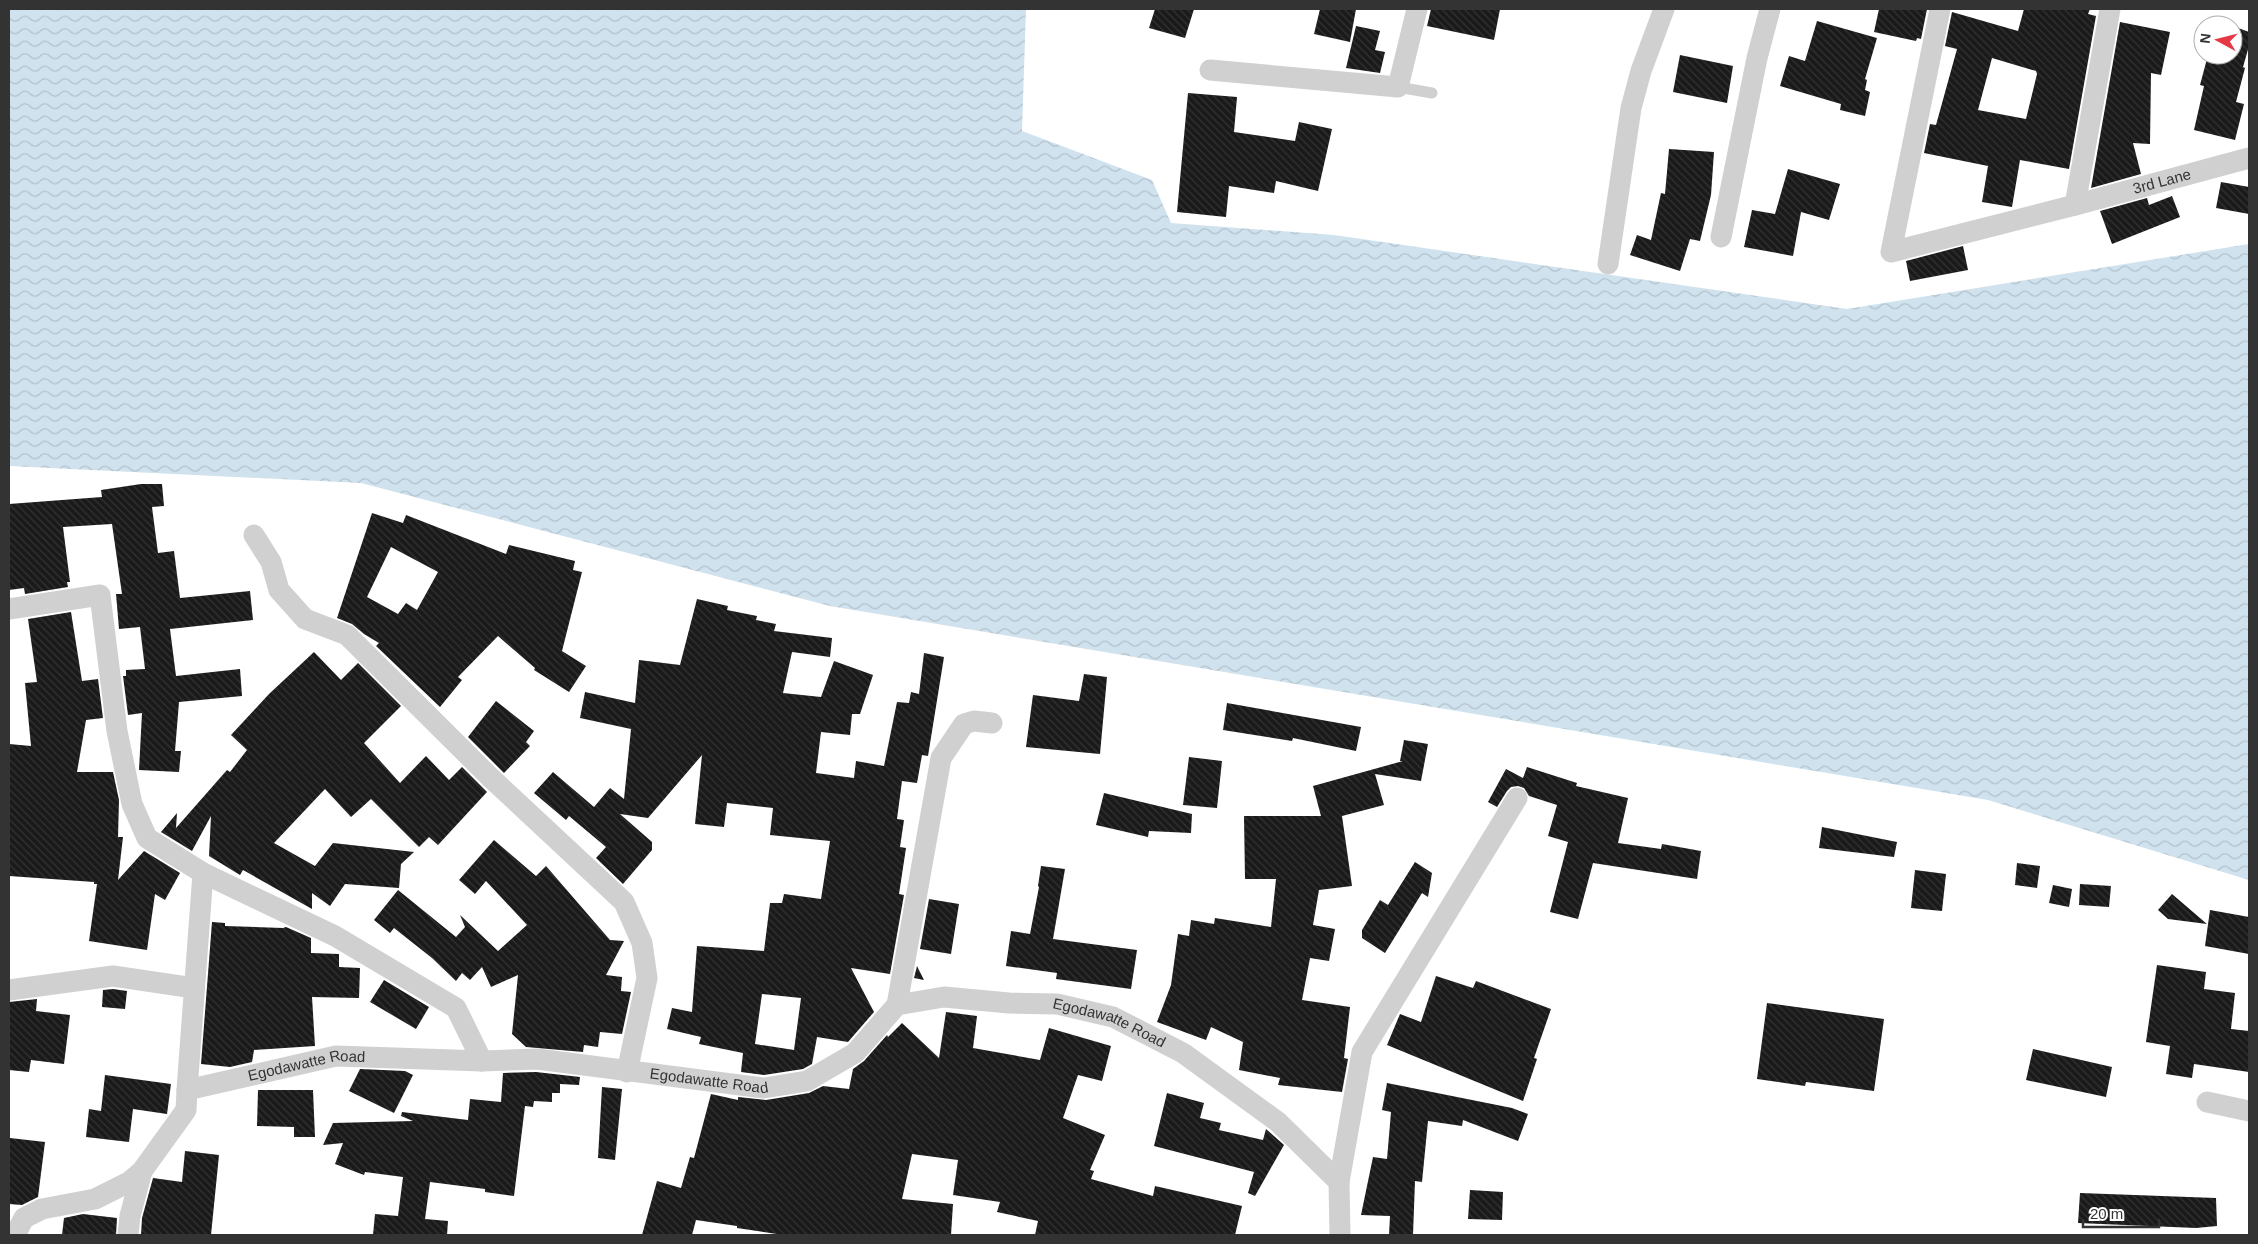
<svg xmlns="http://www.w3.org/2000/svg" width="2258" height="1244" font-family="Helvetica,sans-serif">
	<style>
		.water { fill: url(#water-waves) }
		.building { fill: url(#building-back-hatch); fill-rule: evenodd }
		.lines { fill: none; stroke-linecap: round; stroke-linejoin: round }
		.lane { stroke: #d0d0d0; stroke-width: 11 }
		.street { stroke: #d0d0d0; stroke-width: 21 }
		.labels { text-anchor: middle; stroke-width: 5; stroke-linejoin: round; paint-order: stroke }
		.street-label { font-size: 15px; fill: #333; stroke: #fff }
	</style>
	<defs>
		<pattern id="water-waves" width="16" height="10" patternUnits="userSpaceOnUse" patternTransform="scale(1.25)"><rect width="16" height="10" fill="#cfe2ee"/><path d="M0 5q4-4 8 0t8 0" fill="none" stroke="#b2c2cd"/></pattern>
		<pattern id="building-back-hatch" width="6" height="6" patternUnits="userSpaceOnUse" patternTransform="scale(1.25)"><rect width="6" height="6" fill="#1a1a1a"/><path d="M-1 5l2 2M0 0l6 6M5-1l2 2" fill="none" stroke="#333"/></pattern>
	</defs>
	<rect width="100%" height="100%" fill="#fff"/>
	<path class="water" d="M9,9H1026L1022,131L1152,180L1171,223L1334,235L1847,309L2249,244V880L1988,800L830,606L361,483L9,466Z"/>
	<path class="building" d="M1155,9H1194L1185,38L1149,28Z
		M1320,9H1356L1350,42L1314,34Z
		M1431,9H1500L1494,40L1427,26Z
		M1879,9H1927L1921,39L1917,38L1916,41L1874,32Z
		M2024,9H2090L2088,14L2096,16L2069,169L2020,160L2012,207L1982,202L1988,166L1924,153L1930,124L1936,125L1957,49L1945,46L1952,12L2018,31ZM1992,58L2036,71L2037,74L2026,119L1978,110Z
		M1817,21L1877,38L1865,79L1867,80L1865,90L1870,92L1865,116L1840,110L1841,104L1780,86L1789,56L1805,61Z
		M2120,22L2170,32L2161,75L2151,73L2150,144L2133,143L2141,174L2091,188Z
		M1356,26L1380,31L1375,50L1385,52L1380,73L1346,68Z
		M2233,26L2249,32V46L2243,67L2245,68L2236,102L2244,104L2235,140L2194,130L2204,86L2200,85L2208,55H2233Z
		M1680,55L1733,66L1727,103L1673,92Z
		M1188,93L1237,97L1234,132L1295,141L1299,122L1332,129L1318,191L1276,181L1274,193L1229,186L1226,217L1177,212Z
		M1669,149L1714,152L1711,195L1700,241L1690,239L1680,271L1630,255L1637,235L1651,240L1661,193L1665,194Z
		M1788,169L1840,184L1829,220L1801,212L1793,256L1744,247L1752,210L1775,214Z
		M2221,182L2249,187V214L2216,208Z
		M2172,196L2180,217L2112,244L2100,211L2147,198L2149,205Z
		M1963,246L1968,270L1910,281L1906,261Z
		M141,484H162L164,506L152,507L158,553L174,551L180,598L250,591L253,620L170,629L176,676L240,669L242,696L179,702L175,751H181L179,772L139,770L142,713L128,715L123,676H126V670L145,669L140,627L119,629L116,594H122L112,524L63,527L70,582H67L68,587L25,594L24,588L9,590V504L102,497L101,490Z
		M372,513L403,523L406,515L506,554L509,545L575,561L573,570L582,572L562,651L586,666L569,692L534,670L535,668L498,636L458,677L462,680L440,707L376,646L379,643L364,634L352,624L337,618ZM391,547L438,572L417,610L406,603L398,614L367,597Z
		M697,599L728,606L727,610L757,616L756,620L776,624L774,631L832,638L830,657L792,652L783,693L821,697L834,661L873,675L860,714H852L850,735L821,732L816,773L854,778L856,761L884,766L897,702L909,703L911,692L919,694L924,653L944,657L928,756L922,755L917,783L902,781L897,819L904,820L900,847L906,848L899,894L904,895L890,974L851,968L874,1012L848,1042L817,1037L812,1064L803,1069L764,1075L741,1072L743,1053L699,1044L701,1037L667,1029L672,1008L692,1012L697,946L764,951L770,903H782L784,894L821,899L830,841L770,835L773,808L727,803L724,827L695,824L702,755L648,818L620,814L652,842V850L623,884L596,858L606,847L569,816L566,820L534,793L553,772L594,807L610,788L624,799L631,729L580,718L585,692L635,703L639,660L680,665ZM762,994L801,998L794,1050L755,1044Z
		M71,612L82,681L98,679L103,718L86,720L77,772H113L119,800L118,837H123L118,880L144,851L180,873L165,900L155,894L147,950L89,941L97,884H94V882L9,876V744L31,746L25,683L37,682L28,619Z
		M314,652L341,680L358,663L401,706L364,743L400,783L426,756L449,780L462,767L487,792L438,845L429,837L419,847L371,799L351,817L325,789L274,843L315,866L333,843L414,852L401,864L399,888L345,884L330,906L312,893V909L243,870L240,875L209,856L211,816L192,851L161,832L177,813L176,828L227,770L230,772L247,750L231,735L269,694Z
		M1084,674L1107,677L1100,754L1026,747L1033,695L1079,701Z
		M496,701L534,731L526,742L530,746L504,773L468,737Z
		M1227,703L1361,727L1356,751L1293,738L1292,741L1223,730Z
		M1404,740L1428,744L1421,781L1375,774L1384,805L1342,816L1352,886L1319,890L1313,925L1335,929L1329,961L1310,958L1302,1000L1350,1007L1344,1058L1348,1059L1342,1092L1278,1085L1280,1078L1239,1070L1243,1042L1211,1027L1206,1040L1157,1022L1171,985L1178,934L1189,936L1191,920L1214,924L1215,918L1271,927L1276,879H1245L1244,816H1321L1313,786L1403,761H1400Z
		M1189,757L1222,761L1217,808L1183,805Z
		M1527,767L1577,783L1576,786L1628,798L1618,843L1661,849L1662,844L1701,851L1697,879L1593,863L1578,919L1550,912L1568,842L1548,836L1557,805L1529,796L1524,788L1518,786L1511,787L1507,791L1497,807L1488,802L1506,769L1523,778Z
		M1104,793L1192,814L1191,833L1149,831L1148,837L1096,825Z
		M1822,827L1897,842L1894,857L1819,848Z
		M494,840L536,876L546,866L610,940L624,941L606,975L622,977L621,991L631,992L622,1034L600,1032L598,1047L584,1045L583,1052L526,1047L512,1034L518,975L491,987L482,967L470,980L462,973L456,981L432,958L394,928L390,933L374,920L398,890L456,937L465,927L460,915L498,951L527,925L486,881L475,894L459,880Z
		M1415,862L1432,873L1428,897L1422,893L1385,953L1362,938V930L1380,900L1388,905Z
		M2017,863L2040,866L2037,888L2015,885Z
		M1041,866L1065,869L1053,939L1137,950L1131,989L1056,979L1057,973L1006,966L1011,931L1030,934L1039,887L1038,886Z
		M1915,870L1946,874L1942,911L1911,908Z
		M2080,884L2111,886L2109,907L2079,905Z
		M2053,885L2072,889L2069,907L2049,903Z
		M2172,894L2207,924L2168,919L2158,910Z
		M929,899L959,904L951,954L920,949Z
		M2210,910L2249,917V954L2205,946Z
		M212,922L225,923V926L283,928L286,927L311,938V953L339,954V967L360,968L359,998L312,997L315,1046L254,1050L252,1062L230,1067L201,1064Z
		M2157,965L2206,972L2204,989L2235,993L2231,1029L2249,1031V1072L2194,1064L2192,1078L2166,1074L2170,1046L2146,1042Z
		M917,966L924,980L914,978Z
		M1436,976L1473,988L1476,981L1551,1009L1534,1058L1537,1059L1523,1101L1387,1045L1400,1014L1421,1022Z
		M384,980L429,1007L416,1029L370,1002Z
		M113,989L127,991L125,1009L102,1007L103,990Z
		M37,999L36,1011L70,1015L64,1064L31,1060L29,1072L9,1070V1002Z
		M1767,1003L1884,1019L1874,1091L1806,1082L1805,1086L1757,1079Z
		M946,1012L977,1016L973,1048L1040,1060L1049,1028L1111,1046L1102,1081L1078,1075L1063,1118L1105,1135L1090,1170L1094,1171L1091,1179L1153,1196L1155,1186L1242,1206L1235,1235H1035L1038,1221L997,1212L1000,1202L953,1195L958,1160L912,1154L902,1199L953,1204L951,1235H783L737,1228V1226L696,1220L692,1235H642L657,1181L681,1188L690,1157L694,1158L711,1094L738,1100V1097L766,1100L809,1093L823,1086L849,1089L853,1069L864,1061L887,1035L888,1037L902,1023L939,1058Z
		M2033,1049L2112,1067L2106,1097L2026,1080Z
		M360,1069L405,1071L413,1075L394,1113L349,1091Z
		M536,1072L580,1077L579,1085L560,1084V1093H552V1102L534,1101L533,1107L525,1106L514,1196L485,1192V1189L430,1182L425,1219L448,1221L447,1235H373L375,1214L398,1216L403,1177L365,1172L364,1175L335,1164L343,1143L323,1145L333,1123L413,1121L401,1116L402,1112L468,1120L470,1099L501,1102L503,1073Z
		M105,1075L171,1084L167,1114L133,1109L129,1142L86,1137L89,1109L101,1111Z
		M1387,1083L1512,1108L1528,1114L1518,1141L1463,1120L1462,1126L1428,1121L1422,1182L1415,1181L1413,1235H1389L1390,1216L1361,1215L1373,1157L1387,1159L1391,1112L1382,1110Z
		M602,1087L622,1089L615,1160L598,1158Z
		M258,1090H313L315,1137H294V1127L257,1126Z
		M1167,1093L1204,1103L1200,1118L1221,1123L1219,1130L1263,1140L1266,1129L1284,1145L1255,1196L1248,1193L1254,1172L1154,1146Z
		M10,1138L45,1142L38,1197L22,1205L9,1204Z
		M185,1151L219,1155L211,1235H141L142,1218L153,1178L182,1182Z
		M1470,1190L1503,1192L1502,1220L1468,1219Z
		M2080,1193L2216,1198L2217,1226L2196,1228L2078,1223Z
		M83,1214L117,1218L116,1235H62L64,1218Z"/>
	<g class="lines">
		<path class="lane" d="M1398,87L1432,93"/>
		<g class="street">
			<path d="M1940,9L1891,252L2075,205L2110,9"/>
			<path d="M1210,70L1398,87L1417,9"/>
			<path id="s1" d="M2075,205L2249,158"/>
			<path d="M1721,237L1757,58L1770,9"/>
			<path d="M1608,264L1631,108L1641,71L1664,9"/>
			<path d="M254,535L271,562L279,590L305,619L347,635L491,778L624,902L642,943L647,978L627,1072"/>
			<path d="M9,609L100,595L117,731L132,804L147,838L203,873L187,1090"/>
			<path d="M203,873L335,936L456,1008L482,1061"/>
			<path d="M9,990L113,976L194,988"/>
			<path d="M897,1005L941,758L964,724L974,721L992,723"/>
			<path d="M2207,1102L2249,1111"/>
			<path d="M1339,1182L1362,1052L1517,798"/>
			<path id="s2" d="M15,1235L24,1218L42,1209L95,1199L129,1182L142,1171L186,1110L187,1090L336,1056L482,1061L537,1059L764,1088L807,1081L855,1053L897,1005L944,997L1009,1003L1057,1004L1113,1017L1183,1053L1278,1122L1339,1182L1340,1235"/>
			<path d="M128,1235L130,1216L142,1171"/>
		</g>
	</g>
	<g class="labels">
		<g class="street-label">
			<text dy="5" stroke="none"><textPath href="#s1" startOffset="90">3rd Lane</textPath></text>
			<text dy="5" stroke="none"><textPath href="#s2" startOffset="1206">Egodawatte Road</textPath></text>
			<text dy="5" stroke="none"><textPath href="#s2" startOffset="366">Egodawatte Road</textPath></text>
			<text dy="5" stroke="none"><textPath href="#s2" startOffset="771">Egodawatte Road</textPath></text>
		</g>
	</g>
	<rect width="2258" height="1244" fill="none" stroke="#333333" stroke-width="20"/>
	<g transform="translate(2218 40) rotate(277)"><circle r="24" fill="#ffffff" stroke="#adadad"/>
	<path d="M0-4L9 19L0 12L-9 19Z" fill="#e63946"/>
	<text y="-8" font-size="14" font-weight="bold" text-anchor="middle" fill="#333333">N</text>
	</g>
	<path d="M2083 1219v8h76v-8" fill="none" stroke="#333333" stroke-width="2.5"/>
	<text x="2090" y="1219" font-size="15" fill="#333333" stroke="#ffffff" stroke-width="4" paint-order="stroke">20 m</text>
</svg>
